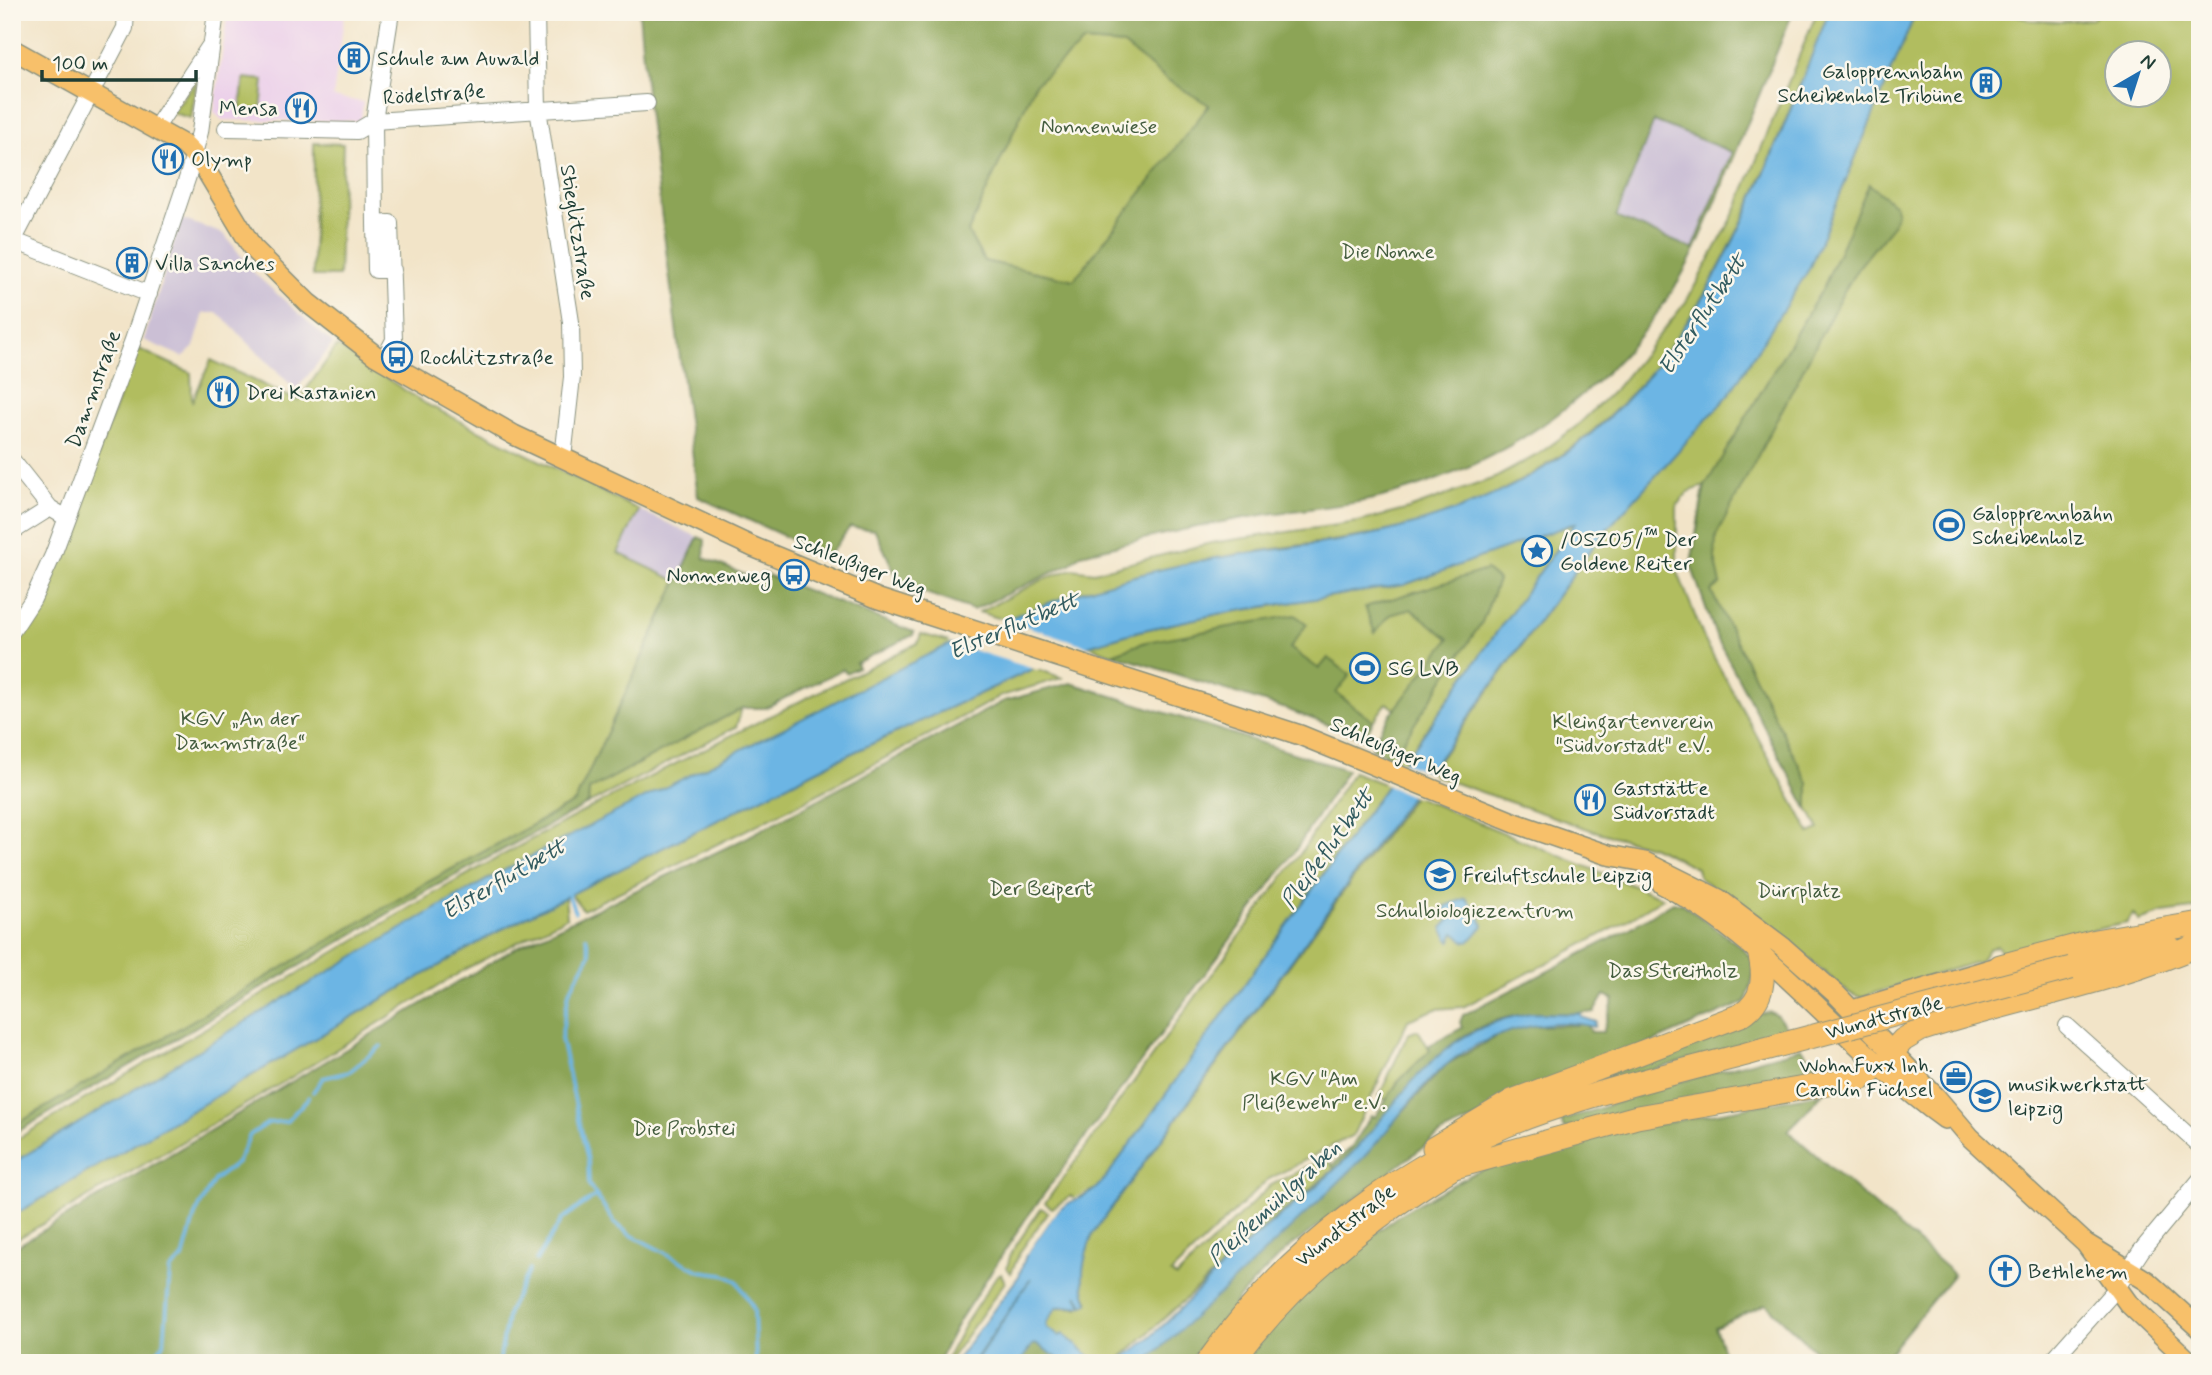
<svg xmlns="http://www.w3.org/2000/svg" width="2212" height="1375" font-family="Mynerve,sans-serif">
	<style>
		.built { fill: #ecd1ea }
		.industrial { fill: #cbbfd5 }
		.green { fill: #b1bd5f; stroke: #687d4a; stroke-width: 2; fill-rule: evenodd }
		.forest { fill: #8ca456; stroke: #567045; stroke-width: 2; fill-rule: evenodd }
		.water { fill: #6cb5e4; stroke: #46798c; stroke-width: 2 }
		.pier { fill: #f2e4c8 }
		.lines { fill: none; stroke-linecap: round; stroke-linejoin: round }
		.stream { stroke: #6cb5e4; stroke-width: 3.5 }
		.minor-casing { stroke: #88907e; stroke-width: 18 }
		.major-casing { stroke: #88907e; stroke-width: 22 }
		.highway-casing { stroke: #88907e; stroke-width: 25 }
		.minor { stroke: #fff; stroke-width: 16 }
		.major { stroke: #f7c06b; stroke-width: 19 }
		.highway { stroke: #f7c06b; stroke-width: 23 }
		.highway-bridge-casing { stroke: #88907e; stroke-width: 25; stroke-linecap: butt }
		.highway-bridge { stroke: #f7c06b; stroke-width: 23 }
		.labels { text-anchor: middle; stroke-width: 5; stroke-linejoin: round; paint-order: stroke }
		.poi-label { font-size: 21px; fill: #1f3d34; stroke: #fbf7ec; text-anchor: start }
		.street-label { font-size: 21px; fill: #1f3d34; stroke: #fbf7ec }
		.park-label { font-size: 21px; fill: #445d3f; stroke: #fbf7ec }
		.water-label { font-size: 23px; font-style: italic; fill: #325b60; stroke: #fbf7ec }
	</style>
	<rect width="100%" height="100%" fill="#fbf7ec"/>
	<filter id="ink" filterUnits="userSpaceOnUse"><feTurbulence type="fractalNoise" baseFrequency=".0143" numOctaves="2"/><feDisplacementMap in="SourceGraphic" scale="14" xChannelSelector="R" yChannelSelector="G"/><feConvolveMatrix kernelMatrix="1 2 1 2 8 2 1 2 1" color-interpolation-filters="sRGB"/></filter>
	<filter id="wash" filterUnits="userSpaceOnUse"><feTurbulence type="fractalNoise" baseFrequency=".00686" numOctaves="4" result="noise"/><feDisplacementMap in="SourceGraphic" scale="28" xChannelSelector="R" yChannelSelector="G"/><feGaussianBlur stdDeviation="1.57" result="paint"/><feColorMatrix in="noise" values="0 0 0 0 0 0 0 0 0 0 0 0 0 0 0 0 0 1.4 0 .05"/><feComposite in="paint" operator="in"/></filter>
	<g filter="url(#wash)">
		<rect width="100%" height="100%" fill="#f2e4c8"/>
		<path class="built" d="M228,12H345L333,97L363,102L361,121L222,120L214,112Z"/>
		<path class="industrial" d="M1654,120L1732,152L1693,249L1616,218Z
			M181,219L224,234L256,275L333,344L296,390L218,313H204L194,347L183,357L144,340Z
			M639,510L698,537L677,581L618,553Z"/>
		<path class="green" d="M1817,12H1829C1737,239 1675,450 1412,525C1342,544 1269,546 1198,562C1153,572 1109,582 1065,597C1047,603 1026,618 1007,619C999,620 987,614 979,612L1044,579L1072,569L1094,572L1211,543L1358,522L1409,509L1497,477L1539,454L1578,425L1618,386L1686,302L1734,215Z
			M1916,12H2007L2029,20L2060,22L2093,19L2099,12H2200V908L2163,913L2139,921L2133,914L2127,923L2055,938L2003,954L1997,946L1988,949L1980,961L1861,997L1849,993L1754,913L1699,878L1697,868L1653,847L1594,831L1429,774L1600,537L1728,396L1809,269ZM2118,52H2160V94H2118ZM1704,486L1691,565L1716,636L1819,829L1810,833L1705,641L1677,570V505L1688,492Z
			M1083,42L1124,45L1166,79L1210,105L1074,280L984,261L968,232L1035,84Z
			M244,78L264,80L261,111L240,109Z
			M197,79L191,118L172,113Z
			M314,143L343,144L339,276H313Z
			M337,346L426,404L639,510L618,553L677,581L575,802L426,883L12,1127V642L27,624L74,520L137,348L191,373L192,402L211,360L298,401Z
			M1576,522L1402,763L1392,758L1414,724L1387,703L1373,721L1271,643L1146,642L1112,654L1088,646L1139,631L1218,614L1404,585ZM1486,570L1498,580L1482,622Z
			M921,634L953,643L488,879L12,1163V1142L433,894C591,804 755,723 918,643Z
			M1035,668L1062,678L1001,696L803,802L583,910L571,894L837,760Z
			M742,708L736,727L588,804L589,790Z
			M1353,772L1387,785L1105,1179L1096,1189L1074,1199L1071,1196L1052,1208L1045,1203L1300,854Z
			M1414,796L1663,898L1618,926L1463,1007L1436,1009L1408,1020L1353,1135L1267,1180L1171,1273L1176,1277L1271,1185L1327,1157L1334,1169L1273,1220L1117,1361C1098,1366 1074,1350 1063,1335L1059,1337L1046,1328V1323L1057,1307L1078,1308L1089,1302C1075,1282 1085,1256 1093,1233Z
			M565,897L567,917L469,967L292,1077L12,1242V1216L502,929Z
			M1418,1030L1430,1050L1398,1082L1386,1100L1379,1096L1408,1034Z
			M1041,1208L1048,1212L1020,1252L1011,1273L1007,1268L1011,1253Z
			M1001,1274L1005,1282L947,1363H944L965,1324L997,1275Z"/>
		<path class="forest" d="M639,12H1793C1771,65 1750,117 1729,169C1713,208 1698,249 1676,285C1611,390 1511,461 1393,494C1349,507 1303,508 1257,516C1198,525 1140,540 1081,554L1070,564L973,610L900,584L875,530L850,527L828,556L698,497L647,103ZM1084,42L1124,45L1166,79L1209,105L1074,280L984,261L968,232L1035,84ZM1654,121L1732,152L1693,249L1616,217Z
			M1869,184L1895,205L1897,213L1893,225L1858,268L1843,293L1716,536L1715,558L1721,584L1711,591L1808,783V810L1716,636L1691,565L1705,486L1824,286Z
			M698,537L705,540L704,558L757,580L762,573L914,632L913,635L856,663L858,667L846,673L843,669L765,708H742L589,790L588,804L430,889L12,1135V1127L426,883L575,802Z
			M1486,570L1498,580L1482,622L1392,758L1371,748L1382,726L1449,639L1411,609L1390,615L1375,633L1365,607Z
			M1295,615L1307,624L1290,648L1319,669L1328,658L1350,675L1336,693L1373,721L1364,738L1283,708L1112,654L1146,642Z
			M1071,683L1347,770L1295,851L1025,1220L959,1321L937,1363H12V1249L517,947L740,841L1004,701Z
			M1673,902L1682,904L1740,946L1757,964L1746,1002L1442,1133L1286,1250L1245,1291L1188,1363H1144L1324,1196L1447,1064L1505,1032L1533,1026L1578,1025L1579,1023L1588,1025L1591,1032H1603L1614,999L1604,995L1594,1012C1565,1016 1537,1010 1509,1017C1425,1037 1395,1119 1334,1169L1332,1165L1352,1147L1371,1116L1375,1117L1398,1082L1430,1050L1428,1046L1462,1028L1460,1022L1463,1015L1622,933Z
			M1770,1012L1778,1016L1789,1032L1500,1112L1755,1015Z
			M1801,1048L1821,1068L1822,1079L1564,1129L1561,1121L1675,1083Z
			M1823,1093L1788,1131L1954,1274L1881,1363H1828L1766,1304L1715,1327L1726,1360L1736,1363H1242L1310,1285L1401,1213L1472,1174L1553,1144Z
			M1033,1344L1042,1345L1065,1363H1020Z"/>
		<path class="water" d="M1829,12H1916L1809,269L1728,396L1600,537L1093,1233C1084,1258 1078,1278 1088,1303L1084,1305L1077,1295L1082,1306L1057,1307L1046,1323L1047,1328L1059,1336L1063,1334L1091,1357L1105,1363H1065L1037,1344L1032,1345L1020,1363H975L1031,1278L973,1363H954L1019,1276L1026,1255L1058,1209L1093,1191L1105,1179L1575,523L1404,585L1218,614L1139,631L1088,646L1035,668L837,760L502,929L12,1216V1163C170,1069 326,970 487,880C582,827 681,780 778,731C851,694 924,654 1000,622C1069,593 1143,571 1216,558C1264,550 1313,546 1361,537C1441,521 1523,490 1586,438C1716,330 1768,163 1829,12Z
			M1466,898L1480,916L1483,926L1469,942L1463,941L1455,933L1450,942L1442,928L1452,917L1442,914L1446,906Z
			M1530,1013L1581,1014V1017L1596,1022L1595,1027C1553,1016 1502,1029 1464,1052C1422,1078 1395,1125 1361,1160C1294,1227 1224,1290 1154,1354L1144,1363H1114C1149,1346 1203,1284 1233,1256C1270,1222 1312,1193 1347,1158C1409,1094 1432,1031 1530,1013Z"/>
		<path class="pier" d="M1001,618L1094,648L1037,670L947,642Z
			M1399,760L1433,774L1416,798L1383,784Z
			M1092,1189L1058,1209L1026,1255L1023,1253L1056,1207Z"/>
		<g class="lines">
			<path class="stream" d="M567,891L575,912
				M586,937L590,954L569,992L561,1038L588,1161L589,1185L615,1223L629,1234L700,1271L723,1274L737,1281L754,1309L756,1363
				M313,1092L323,1078L349,1072L381,1046
				M536,1261L562,1219L594,1197
				M146,1363L164,1344L170,1270L183,1258L195,1215L214,1180L237,1163L250,1135L268,1123L287,1121L309,1097
				M499,1363L508,1312L529,1270"/>
		</g>
	</g>
	<g filter="url(#ink)">
		<g class="lines">
			<g class="minor-casing">
				<path id="minor" d="M536,12L538,109L571,322L572,377L563,458
					M226,128L357,131L374,121L647,103
					M155,129L209,47
					M375,224L374,121L391,12
					M12,240L149,294
					M12,243L125,28L126,12
					M383,361L394,340L390,223L375,224L376,270H393
					M12,460L50,508L65,517
					M12,532L50,508
					M12,631L33,599L53,555L133,340L188,176L200,132L216,12
					M2067,1026L2200,1146
					M2050,1363L2116,1289L2141,1251L2200,1180"/>
			</g>
			<g class="major-casing">
				<path id="major" d="M12,49L184,145L201,162L252,247L308,303L376,356L514,435L753,547L879,599L1300,735L1515,823L1608,855L1645,862L1719,899L1783,947L1836,994L1936,1097L1970,1137L2085,1243L2147,1281L2200,1329
					M1662,884C1772,942 1844,1047 1945,1119
					M1852,1010L2000,966
					M2086,1244L2128,1303L2191,1363"/>
			</g>
			<g class="highway-casing">
				<path id="highway" d="M2000,966L2095,941L2200,923
					M2071,968L2169,947
					M1892,1052L1903,1040L1920,1030C2013,999 2110,984 2200,944
					M1434,1148L1512,1101L1741,1015C1765,1000 1765,976 1759,951
					M1455,1167L1637,1117L1862,1078L1879,1064
					M1207,1363C1288,1248 1409,1158 1542,1112C1613,1087 1688,1070 1761,1050
					M1231,1363C1291,1283 1366,1220 1451,1169"/>
			</g>
			<use href="#minor" class="minor"/>
			<use href="#major" class="major"/>
			<use href="#highway" class="highway"/>
			<g class="highway-bridge-casing">
				<path id="highway-bridge" d="M1761,1050L2071,968"/>
			</g>
			<use href="#highway-bridge" class="highway-bridge"/>
		</g>
	</g>
	<defs>
		<g id="building-ring" transform="scale(1.575)"><circle r="9.5" fill="#fbf7ec" stroke="#1f6fb2" stroke-width="1.5"/><path d="M-4-6H4V6H1V3H-1V6H-4ZM-2.5-4.3h1.7v1.8h-1.7ZM.8-4.3h1.7v1.8H.8ZM-2.5-1h1.7V.8h-1.7ZM.8-1h1.7V.8H.8Z" fill="#1f6fb2"/></g>
		<g id="restaurant-ring" transform="scale(1.575)"><circle r="9.5" fill="#fbf7ec" stroke="#1f6fb2" stroke-width="1.5"/><path d="M-5-6h1v4h1v-4h1v4h1v-4h1v5L-1.5 .5V6h-2V.5L-5-1ZM5-6V6H3V1.5H1.5Q1.5-4 5-6Z" fill="#1f6fb2"/></g>
		<g id="bus-ring" transform="scale(1.575)"><circle r="9.5" fill="#fbf7ec" stroke="#1f6fb2" stroke-width="1.5"/><path d="M-5-6H5V4H4V6H2V4H-2V6H-4V4H-5ZM-3.5-4V0h7V-4ZM-3.5 1.2v1.5H-2V1.2ZM2 1.2v1.5H3.5V1.2Z" fill="#1f6fb2"/></g>
		<g id="stadium-ring" transform="scale(1.575)"><circle r="9.5" fill="#fbf7ec" stroke="#1f6fb2" stroke-width="1.5"/><path d="M0-5a6.5 5 0 1 0 0 10a6.5 5 0 1 0 0-10ZM-3.5-1.8h7v3.6h-7Z" fill="#1f6fb2"/></g>
		<g id="sight-ring" transform="scale(1.575)"><circle r="9.5" fill="#fbf7ec" stroke="#1f6fb2" stroke-width="1.5"/><path d="M0-6L1.8-2.2L6-1.7L2.9 1.2L3.7 5.4L0 3.3L-3.7 5.4L-2.9 1.2L-6-1.7L-1.8-2.2Z" fill="#1f6fb2"/></g>
		<g id="school-ring" transform="scale(1.575)"><circle r="9.5" fill="#fbf7ec" stroke="#1f6fb2" stroke-width="1.5"/><path d="M0-5L7-2L0 1L-7-2ZM-4 1L0 2.5L4 1V4Q0 6-4 4Z" fill="#1f6fb2"/></g>
		<g id="office-ring" transform="scale(1.575)"><circle r="9.5" fill="#fbf7ec" stroke="#1f6fb2" stroke-width="1.5"/><path d="M-6-3h4V-5.5h4V-3h4V5H-6ZM-1-4.5V-3h2v-1.5ZM-6 0V1H6V0Z" fill="#1f6fb2"/></g>
		<g id="church-ring" transform="scale(1.575)"><circle r="9.5" fill="#fbf7ec" stroke="#1f6fb2" stroke-width="1.5"/><path d="M-1.2-6h2.4v3.5h3.3v2.4h-3.3V6h-2.4V-.1h-3.3v-2.4h3.3Z" fill="#1f6fb2"/></g>
	</defs>
	<g fill-rule="evenodd">
		<use href="#building-ring" x="354" y="58"/>
		<use href="#building-ring" x="1986" y="83"/>
		<use href="#restaurant-ring" x="301" y="108"/>
		<use href="#restaurant-ring" x="168" y="159"/>
		<use href="#building-ring" x="132" y="263"/>
		<use href="#bus-ring" x="397" y="357"/>
		<use href="#restaurant-ring" x="223" y="392"/>
		<use href="#stadium-ring" x="1949" y="525"/>
		<use href="#sight-ring" x="1537" y="551"/>
		<use href="#bus-ring" x="794" y="575"/>
		<use href="#stadium-ring" x="1365" y="668"/>
		<use href="#restaurant-ring" x="1590" y="800"/>
		<use href="#school-ring" x="1440" y="875"/>
		<use href="#office-ring" x="1956" y="1077"/>
		<use href="#school-ring" x="1985" y="1096"/>
		<use href="#church-ring" x="2005" y="1271"/>
	</g>
	<g class="labels">
		<g class="poi-label">
			<text x="377" y="65">Schule am Auwald</text>
			<text x="1963" y="78" text-anchor="end">Galopprennbahn<tspan x="1963" dy="24">Scheibenholz Tribüne</tspan></text>
			<text x="278" y="115" text-anchor="end">Mensa</text>
			<text x="191" y="166">Olymp</text>
			<text x="155" y="270">Villa Sanches</text>
			<text x="420" y="364">Rochlitzstraße</text>
			<text x="246" y="399">Drei Kastanien</text>
			<text x="1972" y="520">Galopprennbahn<tspan x="1972" dy="24">Scheibenholz</tspan></text>
			<text x="1560" y="546">/OSZO5/™ Der<tspan x="1560" dy="24">Goldene Reiter</tspan></text>
			<text x="771" y="582" text-anchor="end">Nonnenweg</text>
			<text x="1388" y="675">SG LVB</text>
			<text x="1613" y="795">Gaststätte<tspan x="1613" dy="24">Südvorstadt</tspan></text>
			<text x="1463" y="882">Freiluftschule Leipzig</text>
			<text x="1933" y="1072" text-anchor="end">WohnFuxx Inh.<tspan x="1933" dy="24">Carolin Füchsel</tspan></text>
			<text x="2008" y="1091">musikwerkstatt<tspan x="2008" dy="24">leipzig</tspan></text>
			<text x="2028" y="1278">Bethlehem</text>
		</g>
		<g class="street-label">
			<text transform="translate(434 94) rotate(-4)" y="7">Rödelstraße</text>
			<text transform="translate(578 232) rotate(81)" y="7">Stieglitzstraße</text>
			<text transform="translate(93 389) rotate(-70)" y="7">Dammstraße</text>
			<text transform="translate(860 565) rotate(21)" y="7">Schleußiger Weg</text>
			<text transform="translate(1396 750) rotate(23)" y="7">Schleußiger Weg</text>
			<text transform="translate(1884 1017) rotate(-15)" y="7">Wundtstraße</text>
			<text transform="translate(1345 1225) rotate(-38)" y="7">Wundtstraße</text>
		</g>
		<g class="park-label">
			<text x="1099" y="133">Nonnenwiese</text>
			<text x="1388" y="258">Die Nonne</text>
			<text x="240" y="725">KGV „An der<tspan x="240" dy="24">Dammstraße“</tspan></text>
			<text x="1633" y="728">Kleingartenverein<tspan x="1633" dy="24">"Südvorstadt" e.V.</tspan></text>
			<text x="1041" y="895">Der Beipert</text>
			<text x="1799" y="897">Dürrplatz</text>
			<text x="1475" y="917">Schulbiologiezentrum</text>
			<text x="1673" y="977">Das Streitholz</text>
			<text x="1314" y="1085">KGV "Am<tspan x="1314" dy="24">Pleißewehr" e.V.</tspan></text>
			<text x="684" y="1135">Die Probstei</text>
		</g>
		<g class="water-label">
			<text transform="translate(1702 314) rotate(-56)" y="8">Elsterflutbett</text>
			<text transform="translate(1014 625) rotate(-23)" y="8">Elsterflutbett</text>
			<text transform="translate(1327 848) rotate(-54)" y="8">Pleißeflutbett</text>
			<text transform="translate(504 878) rotate(-30)" y="8">Elsterflutbett</text>
			<text transform="translate(1274 1202) rotate(-43)" y="8">Pleißemühlgraben</text>
		</g>
	</g>
	<rect width="2212" height="1375" fill="none" stroke="#fbf7ec" stroke-width="42"/>
	<g transform="translate(2138 74) rotate(39)"><circle r="33" fill="#fbf7ec" stroke="#a3ada2" stroke-width="2"/>
	<path d="M0-5L12 26L0 18L-12 26Z" fill="#1f6fb2"/>
	<text y="-10" font-size="19" font-weight="bold" text-anchor="middle" fill="#1f3d34">N</text>
	</g>
	<path d="M42 70v10h154v-10" fill="none" stroke="#1f3d34" stroke-width="3.5"/>
	<text x="52" y="70" font-size="21" fill="#1f3d34" stroke="#fbf7ec" stroke-width="5" paint-order="stroke">100 m</text>
</svg>
